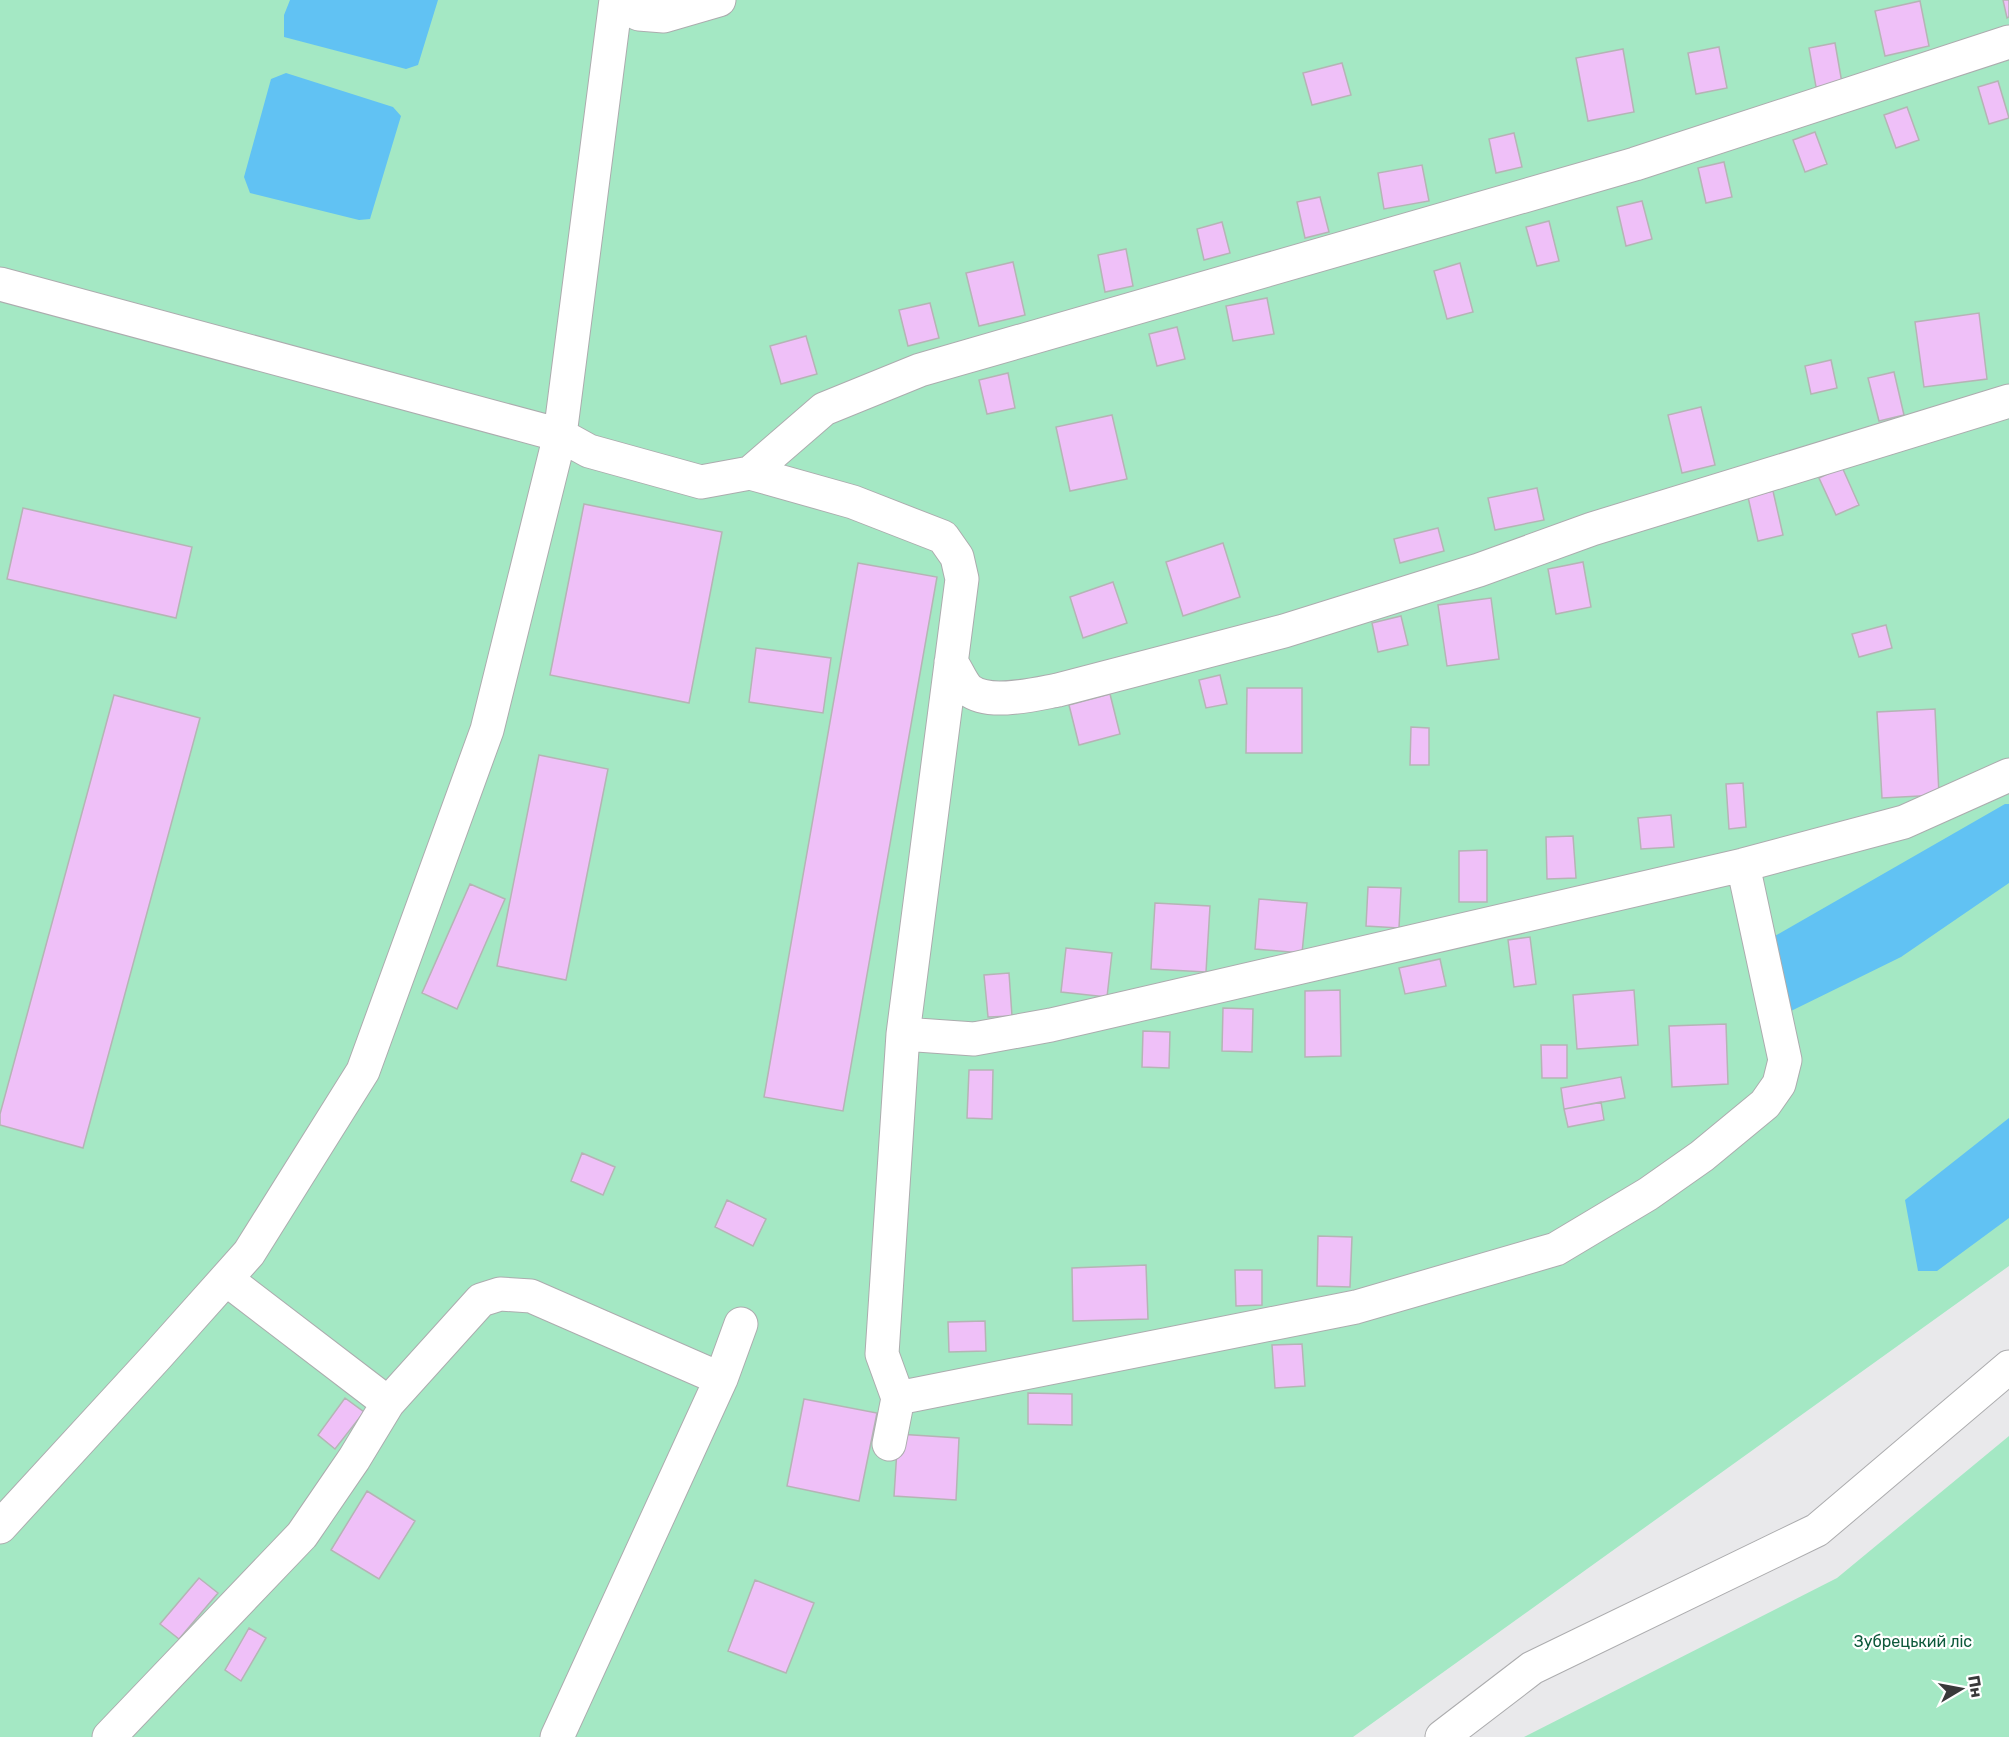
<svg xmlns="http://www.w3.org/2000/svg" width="2009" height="1737" font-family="Rubik,sans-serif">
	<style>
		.green { fill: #a4e8c4 }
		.water { fill: #61c2f3 }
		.building { fill: #efc0f8; stroke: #b5b4b5; stroke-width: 1.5 }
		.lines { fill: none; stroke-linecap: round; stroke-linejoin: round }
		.minor-casing { stroke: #acacae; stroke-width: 35 }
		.minor { stroke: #fff; stroke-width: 33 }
		.labels { text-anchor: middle; stroke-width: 4.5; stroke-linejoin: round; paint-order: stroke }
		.park-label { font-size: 16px; fill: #0d593b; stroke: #fff }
	</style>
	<rect width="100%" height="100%" fill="#e9e9eb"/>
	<path class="green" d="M0,0H2009V1266L1353,1737H0Z
		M2009,1436V1737H1524L1837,1578Z"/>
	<path class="water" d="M290,0H438L418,65L406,69L284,37V15Z
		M286,73L393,107L401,116L370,219L359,220L250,193L244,177L271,79Z
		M2005,804H2009V883L1901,957L1791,1011L1768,940Z
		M2009,1118V1218L1937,1271H1918L1905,1200Z"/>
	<path class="building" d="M2003,0H2009V17L2007,18Z
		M1920,1L1929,46L1885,56L1875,11Z
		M1835,43L1842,83L1816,87L1809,48Z
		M1719,47L1727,88L1696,94L1688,53Z
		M1623,49L1634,112L1588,121L1576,58Z
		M1342,63L1351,95L1312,105L1303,73Z
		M1998,81L2009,118L1989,124L1978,87Z
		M1907,107L1919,140L1896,148L1884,115Z
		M1815,132L1827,164L1805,172L1793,140Z
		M1514,133L1522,167L1496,173L1489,139Z
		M1724,162L1732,197L1706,203L1698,168Z
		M1422,165L1429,201L1384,209L1378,173Z
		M1320,197L1329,232L1305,238L1297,202Z
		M1642,201L1652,239L1626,246L1617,207Z
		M1549,221L1559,261L1537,266L1526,227Z
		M1222,222L1230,253L1204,260L1197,229Z
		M1126,249L1133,286L1105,292L1098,255Z
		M1013,262L1025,315L979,326L966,273Z
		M1460,263L1473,312L1447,319L1434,271Z
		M1267,298L1274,334L1233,341L1226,306Z
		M930,303L939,338L908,346L899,310Z
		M1979,313L1987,379L1924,387L1915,322Z
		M1177,327L1185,359L1157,366L1149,334Z
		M806,336L817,374L781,384L770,346Z
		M1831,360L1837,388L1811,394L1805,366Z
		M1894,372L1904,415L1879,421L1868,378Z
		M1008,373L1015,408L987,414L979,380Z
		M1701,407L1715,465L1682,473L1668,415Z
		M1112,415L1127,479L1070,491L1056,427Z
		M1842,467L1859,505L1836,515L1819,478Z
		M1537,488L1544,520L1495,530L1488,498Z
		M1773,491L1783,535L1758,541L1748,497Z
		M584,504L722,532L689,703L550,675Z
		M23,508L192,547L176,618L7,579Z
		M1438,528L1444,551L1400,563L1394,539Z
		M1223,543L1240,597L1183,616L1166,562Z
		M1583,562L1591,607L1556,614L1548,569Z
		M858,563L937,577L843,1111L764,1097Z
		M1113,582L1127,623L1083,638L1070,597Z
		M1491,598L1499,659L1447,666L1438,605Z
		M1401,616L1408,645L1378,652L1372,623Z
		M1886,625L1892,648L1859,657L1852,634Z
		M756,648L831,658L823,713L749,702Z
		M1220,675L1227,704L1206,708L1199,680Z
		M1247,688H1302V753H1246Z
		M1110,694L1120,734L1079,745L1069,705Z
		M114,695L200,718L83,1148L0,1125V1114Z
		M1935,709L1939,795L1882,798L1877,712Z
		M1411,727L1429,728V765H1410Z
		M539,755L608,769L566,980L497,966Z
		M1743,783L1746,827L1729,829L1726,784Z
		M1671,815L1674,847L1641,849L1638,818Z
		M1573,836L1576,878L1547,879L1546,837Z
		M1487,850V902H1459V851Z
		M470,884L505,899L457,1009L422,993Z
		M1368,887L1401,888L1399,928L1366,926Z
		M1259,899L1307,903L1302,953L1255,949Z
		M1155,903L1210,906L1206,972L1151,969Z
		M1530,937L1536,984L1514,987L1508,940Z
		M1066,948L1112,953L1107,997L1061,992Z
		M1440,959L1446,986L1405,994L1399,968Z
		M1009,973L1012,1016L988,1017L984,975Z
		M1340,990L1341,1056L1305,1057V991Z
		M1634,990L1638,1045L1577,1049L1573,995Z
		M1223,1008L1253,1009L1252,1052L1222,1051Z
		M1726,1024L1728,1084L1672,1087L1669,1026Z
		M1143,1031L1170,1032L1169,1068L1142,1067Z
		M1541,1045H1567V1078H1542Z
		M969,1070H993L992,1119L967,1118Z
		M1621,1077L1625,1098L1564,1109L1561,1088Z
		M1601,1102L1604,1120L1568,1127L1564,1109Z
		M582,1153L615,1167L603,1195L571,1181Z
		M727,1200L766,1219L753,1246L715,1227Z
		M1318,1236L1352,1237L1350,1287L1317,1286Z
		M1146,1265L1148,1319L1073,1321L1072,1268Z
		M1235,1270H1262V1305L1236,1306Z
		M985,1321L986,1351L949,1352L948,1322Z
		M1302,1344L1305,1386L1275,1388L1272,1345Z
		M1028,1393L1072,1394V1425L1028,1424Z
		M345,1398L364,1412L335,1449L318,1435Z
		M804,1399L877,1413L859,1501L787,1486Z
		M898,1434L959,1438L956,1500L894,1496Z
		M367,1491L415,1521L379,1579L331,1550Z
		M199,1578L218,1593L179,1639L160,1624Z
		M755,1580L814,1603L786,1673L728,1651Z
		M249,1628L266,1638L241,1681L225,1670Z"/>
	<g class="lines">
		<g class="minor-casing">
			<path id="minor" d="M616,3L639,14L664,16L719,0
				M0,284L560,435L589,451L701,482L750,473L824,409L920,370L1635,164L2009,42
				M750,473L853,502L943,537L957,557L962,579L903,1034L882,1354L898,1398L889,1444
				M951,662C957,670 962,684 969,690C989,706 1036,694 1058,690L1284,631L1479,570L1592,529L2009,401
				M903,1034L974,1039L1051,1025L1743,865L1904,822L2009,775
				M898,1398L1356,1307L1556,1249L1648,1194L1702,1156L1765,1104L1779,1084L1785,1060L1743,865
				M388,1403L481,1300L500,1294L531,1296L721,1379
				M0,1527L157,1356L249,1253L363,1071L487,730L560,435L616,0
				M109,1737L302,1535L354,1459L388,1403L226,1279
				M557,1737L721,1379L741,1324
				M1442,1737L1532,1668L1817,1530L2009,1367"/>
		</g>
		<use href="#minor" class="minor"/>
	</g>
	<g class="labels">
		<g class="park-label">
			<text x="1913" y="1647">Зубрецький ліс</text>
		</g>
	</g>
	<g transform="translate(1961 1689) rotate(80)" stroke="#ffffff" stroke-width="4.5" paint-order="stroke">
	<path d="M0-4.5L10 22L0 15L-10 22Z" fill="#39393a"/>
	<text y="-9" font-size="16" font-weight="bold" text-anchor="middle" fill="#39393a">Пн</text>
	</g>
</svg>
